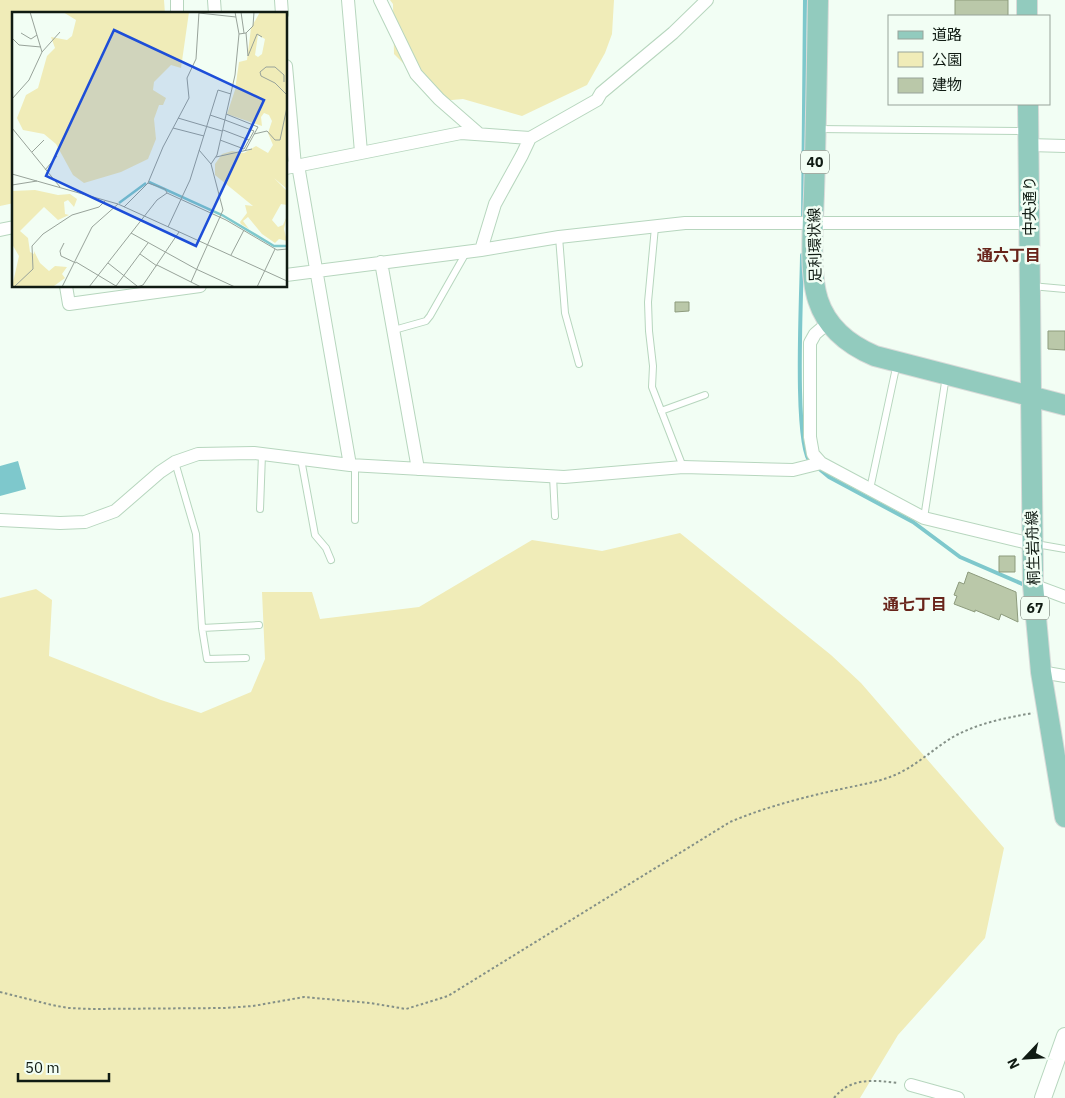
<svg xmlns="http://www.w3.org/2000/svg" width="1065" height="1098" font-family="'IBM Plex Sans','Noto Sans JP',sans-serif">
	<style>
		.green { fill: #f0ecb8 }
		.water { fill: #7ec8cc }
		.lines { fill: none; stroke-linecap: round; stroke-linejoin: round }
		.stream { stroke: #7ec8cc; stroke-width: 4 }
		.building { fill: #bac8a9; stroke: #8d9b7d }
		.service-casing { stroke: #b7d6be; stroke-width: 8 }
		.minor-casing { stroke: #b7d6be; stroke-width: 14 }
		.tertiary-casing { stroke: #b7d6be; stroke-width: 18 }
		.primary-casing { stroke: #d9dbd9; stroke-width: 22 }
		.path { stroke: #849087; stroke-width: 2; stroke-dasharray: 2.5 2.5; stroke-linecap: butt }
		.service { stroke: #fff; stroke-width: 6 }
		.minor { stroke: #fff; stroke-width: 12 }
		.tertiary { stroke: #fff; stroke-width: 16 }
		.primary { stroke: #92cbbe; stroke-width: 20 }
		.labels { text-anchor: middle; stroke-width: 5; stroke-linejoin: round; paint-order: stroke }
		.shield { fill: #f2fef4; stroke: #545f56; stroke-width: 1 }
		.shield-label { font-size: 14px; font-weight: bold; fill: #101b13 }
		.street-label { font-size: 15px; fill: #101b13; stroke: #f2fef4 }
		.neighbourhood-label { font-size: 16px; font-weight: bold; fill: #68241a; stroke: #f2fef4 }
		.inset-river { fill: none; stroke: #7ec8cc; stroke-width: 2.5 }
		.inset-road { fill: none; stroke: #98a39a; stroke-width: 1 }
		.view { fill: #1d4ed8; fill-opacity: 0.15; stroke: #1d4ed8; stroke-width: 2.5 }
		.inset-edge { fill: none; stroke: #101b13; stroke-width: 2.5 }
	</style>
	<rect width="100%" height="100%" fill="#f2fef4"/>
	<path class="green" d="M0,0H164L165,14H14V203L0,206Z
		M390,0H614L612,34L605,53L587,85L522,116L463,99L441,101L394,54L393,4Z
		M680,533L831,655L861,683L1004,848L985,938L898,1035L860,1098H0V598L36,589L52,600L49,656L161,700L201,713L251,692L265,659L262,592H312L320,619L419,607L532,540L602,551Z"/>
	<path class="water" d="M18,461L26,489L0,496V466Z"/>
	<g class="lines">
		<path class="stream" d="M803,220L805,0
			M802,255C802,285 793,449 811,463
			M817,467L829,477L913,522L960,557L1027,586"/>
	</g>
	<path class="building" d="M955,0H1008V16H955Z
		M675,302H689V311L675,312Z
		M1048,331H1065V350L1048,349Z
		M999,556H1015V572H999Z
		M968,572L1016,592L1018,622L1001,614L999,620L975,610V612L954,604L957,596L954,595L959,582L964,584Z"/>
	<g class="lines">
		<g class="service-casing">
			<path id="service" d="M817,129L1027,131
				M655,227L648,302L649,331L653,366L652,387L683,467
				M559,237L565,313L579,364
				M1031,286L1065,289
				M394,330L426,321L430,316L467,251
				M661,411L705,395
				M301,459L315,535L326,548L331,560
				M175,462L196,534L202,628L207,659L246,658
				M553,476L555,516
				M870,489L897,363
				M260,509L262,454
				M924,518L946,376
				M355,520V466
				M1036,544L1065,549
				M202,628L259,625"/>
		</g>
		<g class="minor-casing">
			<path id="minor" d="M214,0L215,14
				M281,0L282,14
				M348,0L361,152
				M380,0L416,74L439,99L478,133
				M177,14V0
				M286,66L295,166
				M1029,145L1065,146
				M298,165L350,465
				M286,168L461,133L530,138L597,100L601,93L673,33L707,0
				M0,230L14,227
				M481,250L495,204L522,155L530,138
				M381,262L418,469
				M286,275L481,250L559,237L685,223H1030
				M66,286L69,304L200,286
				M829,322L815,334L810,343V437L813,454L821,463L924,518L1032,544
				M0,520L60,523L85,522L115,511L160,472L175,462L198,454L254,453L350,465L564,477L683,467L793,470L821,463
				M1033,585L1065,597
				M1041,672L1065,676
				M911,1085L958,1098"/>
		</g>
		<g class="tertiary-casing">
			<path id="tertiary" d="M1043,1098L1065,1036"/>
		</g>
		<g class="primary-casing">
			<path id="primary" d="M818,0C817,65 816,129 814,194C813,223 809,273 818,300C827,328 849,345 875,356L1065,405
				M1027,0V16
				M1028,104L1033,585L1041,672L1065,817"/>
		</g>
		<path class="path" d="M0,992L52,1005L68,1008L91,1009L225,1008L253,1006L304,997L370,1003L406,1009L448,996L730,822C763,808 797,799 832,791C853,786 876,783 895,775C916,766 933,749 953,737C978,723 1005,718 1033,713
			M834,1098C851,1077 874,1080 898,1083"/>
		<use href="#service" class="service"/>
		<use href="#minor" class="minor"/>
		<use href="#tertiary" class="tertiary"/>
		<use href="#primary" class="primary"/>
	</g>
	<g class="labels">
		<g class="shield">
			<rect x="801" y="150.5" width="28" height="23" rx="4"/>
			<rect x="1021" y="596.5" width="28" height="23" rx="4"/>
		</g>
		<g class="shield-label">
			<text x="815" y="167">40</text>
			<text x="1035" y="613">67</text>
		</g>
		<g class="street-label">
			<text transform="translate(1030 206) rotate(-90)" y="5">中央通り</text>
			<text transform="translate(815 245) rotate(-91)" y="5">足利環状線</text>
			<text transform="translate(1033 548) rotate(-92)" y="5">桐生岩舟線</text>
		</g>
		<g class="neighbourhood-label">
			<text x="1009" y="261">通六丁目</text>
			<text x="915" y="610">通七丁目</text>
		</g>
	</g>
	<g transform="translate(12 12)">
		<rect width="275" height="275" fill="#f2fef4"/>
		<path d="M51,0H177L169,56L159,53L142,70L141,78L154,86L151,93H147L142,107L144,127L136,147L109,160L72,171L61,163L44,132L32,122L11,118L5,106L14,83L26,76L35,44L43,36L39,25L55,28L60,24L64,8ZM248,0H275V177L262,166L275,179V197V193L269,192L260,208L266,215L271,213L275,204L272,217L275,229L267,227L263,231L250,222L236,205L231,209L237,217L229,212L228,210L235,201L233,193L241,194L203,163V152L210,142L220,139L232,141L244,134L256,141L261,133L256,121L260,109L257,103L252,101L249,105L250,114L215,102L223,78L227,50L235,48L239,16ZM246,23L253,27L250,42L246,45L243,43ZM23,178L46,183L58,182L65,187L62,195L56,188L52,190L53,202L57,203L46,208L32,195L8,219L16,226L18,240L22,242V239L28,251L37,259L43,254L55,255L50,262L53,266L42,274L0,275L7,244L0,232V179Z" fill="#f0ecb8" fill-rule="evenodd"/>
		<path class="inset-river" d="M137,170L210,203L262,234H275M107,191L134,171"/>
		<path class="inset-road" d="M229,0L232,21M187,1L224,5M9,21L19,27L25,23M234,21L236,44L245,22L250,25M227,22L234,21L241,14L242,0M0,26L7,33L29,35M30,40L48,20M272,70V63L263,55H254L248,60L249,64L263,71L275,83M0,87L17,68L30,40L18,0M214,102L246,115L233,139M198,103L213,108M166,106L210,119M0,116L48,175M161,116L192,124M211,118L237,128M242,122L255,119L263,128H268L275,95M208,128L232,137L242,119L213,108M20,140L32,128M204,145L240,137M199,152L205,143L223,63L227,22L223,0M33,158L45,144M0,162L106,192L275,269M136,171L153,177L155,181M0,173L25,169M112,195L136,171L151,135L177,86L175,66L184,47L187,0M156,215L178,168L206,78L219,82M119,221L184,257L223,275M52,231L48,239L49,244L64,251M128,242L145,254M219,243L232,218M64,250L104,274L136,231M96,251L125,274M145,253L189,275M179,270L211,198L199,152L187,138M2,275L21,257L20,234L31,222L60,203L87,195L94,188M50,275L80,215L106,192M77,275L145,188L155,181L214,208L265,238L275,237M125,275L131,273L167,220M245,275L263,237"/>
		<path class="view" d="M102,18L252,88L184,234L34,164Z"/>
		<rect width="275" height="275" class="inset-edge"/>
	</g>
	<rect x="888" y="15" width="162" height="90" fill="#f2fef4" stroke="#98a39a"/>
	<rect x="898" y="31" width="25" height="8" fill="#92cbbe" stroke="#98a39a"/>
	<text x="932" y="40" font-size="15" fill="#101b13">道路</text>
	<rect x="898" y="52" width="25" height="15" fill="#f0ecb8" stroke="#98a39a"/>
	<text x="932" y="65" font-size="15" fill="#101b13">公園</text>
	<rect x="898" y="78" width="25" height="15" fill="#bac8a9" stroke="#98a39a"/>
	<text x="932" y="90" font-size="15" fill="#101b13">建物</text>
	<g transform="translate(1025 1058) rotate(245)" stroke="#f2fef4" stroke-width="4" paint-order="stroke">
	<path d="M0-4L9 19L0 12L-9 19Z" fill="#101b13"/>
	<text y="-8" font-size="14" font-weight="bold" text-anchor="middle" fill="#101b13">N</text>
	</g>
	<path d="M18 1073v8h91v-8" fill="none" stroke="#101b13" stroke-width="2.5"/>
	<text x="25" y="1073" font-size="15" fill="#101b13" stroke="#f2fef4" stroke-width="4" paint-order="stroke">50 m</text>
</svg>
